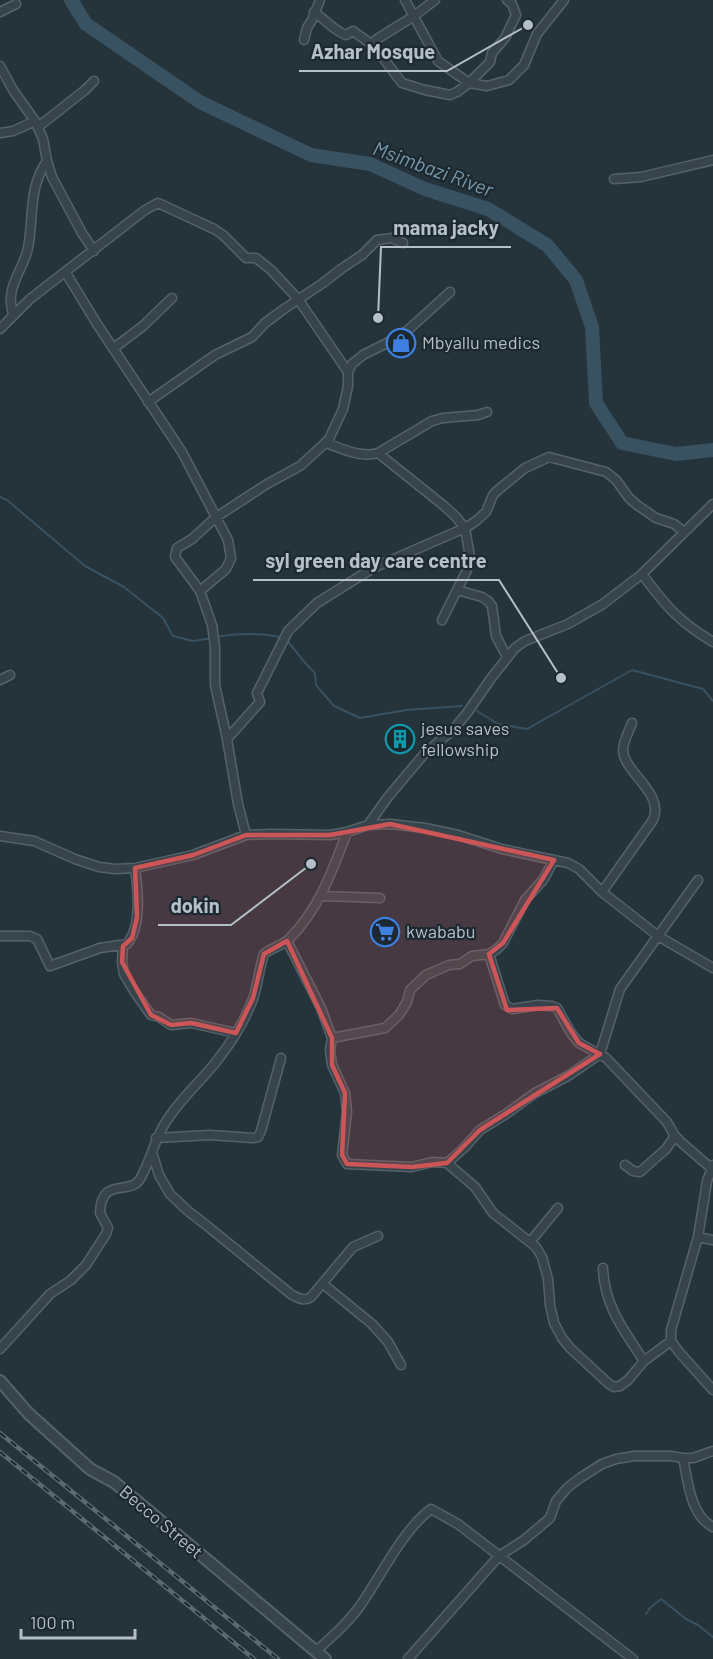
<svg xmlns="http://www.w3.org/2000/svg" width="713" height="1659" font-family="Barlow,sans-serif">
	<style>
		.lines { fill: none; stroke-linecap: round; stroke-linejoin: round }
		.stream { stroke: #395261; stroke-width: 2 }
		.river { stroke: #395261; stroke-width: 14 }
		.minor-casing { stroke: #566269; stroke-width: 11 }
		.tertiary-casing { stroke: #566269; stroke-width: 14 }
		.minor { stroke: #38444b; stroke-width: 8 }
		.tertiary { stroke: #38444b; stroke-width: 10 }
		.rail-casing { stroke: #5a6972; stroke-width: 4.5 }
		.rail { stroke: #1d2930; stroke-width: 2; stroke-dasharray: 7; stroke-linecap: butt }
		.marked { fill: #cc5558; fill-opacity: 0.2; stroke: #cc5558; stroke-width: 4.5; stroke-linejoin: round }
		.labels { text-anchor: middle; stroke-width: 4.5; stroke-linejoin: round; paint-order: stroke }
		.poi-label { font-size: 18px; fill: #b4bfc7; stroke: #1d2930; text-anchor: start }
		.street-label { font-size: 18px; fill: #b4bfc7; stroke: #1d2930 }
		.water-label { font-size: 20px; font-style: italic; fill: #7696a9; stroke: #1d2930 }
		.leader { fill: none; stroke: #b4bfc7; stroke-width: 2 }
		.callout-dot { fill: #b4bfc7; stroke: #1d2930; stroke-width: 2 }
		.callout-label { font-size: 20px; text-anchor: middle; font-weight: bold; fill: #b4bfc7; stroke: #1d2930; stroke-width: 4.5; stroke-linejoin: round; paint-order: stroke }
	</style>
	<rect width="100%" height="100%" fill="#25333b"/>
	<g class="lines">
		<path class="stream" d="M0,497L7,500L85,566L124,587L163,618L173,636L193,641L212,638
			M217,637C232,634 276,631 287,641C297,651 304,664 315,673L316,685L334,706L360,718L406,710L462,706
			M477,711L498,724L527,729L632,670L703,689L713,701
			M646,1614L650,1608L661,1599L686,1619L698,1625L713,1637"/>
		<path class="river" d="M71,0L86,24L200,102L311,155L370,164L425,189L488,209L547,245L576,280L592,327L596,403L622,443L676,454L713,450"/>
		<g class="minor-casing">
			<path id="minor" d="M405,0L438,61L469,83L487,86L509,80L524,65L537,34L564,0
				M0,12L16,4
				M314,12C326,20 334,31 346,35L353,31L374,46L402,83L425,90L450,95L457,92L469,83L490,62L492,53L505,38L516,15L512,4L507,0
				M304,40L307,28L312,20L320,0
				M374,46L375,41L377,39L414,16L435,0
				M0,66L13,90L35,121L43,139L47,161L52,177L82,233L94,251
				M38,127L85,90L94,81
				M0,133L13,131L35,121
				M614,179L641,177L713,160
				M66,273L97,324L182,452L228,540L231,558L226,569L200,591
				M13,315C12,309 10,303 11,296C12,280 25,264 28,248C34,217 28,188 47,161
				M0,329L30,299L145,210L158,203L214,229L223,235L246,258H256L271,270L298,299L348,372
				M114,348L143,326L172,298
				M148,402L215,355L252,337L265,323L284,309L323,283L341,269L362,255L377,240L392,238L403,243
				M326,443C343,449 360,458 378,453L432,421L443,418L478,415L487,412
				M378,453L443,505L456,517L465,528L470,557L467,570L442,620
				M642,574C665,605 679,622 713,642
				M457,590L482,597L488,601L492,606L496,636L507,657
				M0,680L10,675
				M227,739L260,702L257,693L288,631L317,603L373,568L465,528L476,521L486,512L493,495L498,490L525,468L549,457L606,472L616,480L629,498L637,505L656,518L674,524L684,532
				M368,825L388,797L425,753L453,730L467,713L492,677L515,648L525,641L568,624L603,604L642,574L713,504
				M246,835L238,804L227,739L215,685V647L212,625L200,591L175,557L177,548L192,539L215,518L267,484L300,466L323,445L329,439L343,409L348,386V372L352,364L363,355L395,339L408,330L450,292
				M0,836L34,841L75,859L99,867L115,869L135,868L193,855L246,835L272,834L330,835L347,832L368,825L390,824L425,828L458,835L502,849L568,863L579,869L602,892L658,936L713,968
				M602,892L653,820C665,793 624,773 623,750C623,742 629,731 632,723
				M321,896L380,898
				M0,936H30L37,939L50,966L100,948L127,944C142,926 138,890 135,868
				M287,941L321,1008L332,1038L330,1050L332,1065L345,1093L347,1112L342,1155L347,1164L412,1167L432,1162L447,1163L475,1187L493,1213L536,1247L542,1257L548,1279L550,1305L554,1323L562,1338L570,1348L609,1384L614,1387L620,1386L628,1380L644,1361L671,1341
				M123,946L122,962L124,974L134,991L151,1015L159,1017L171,1025L191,1023L236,1033
				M489,954L505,1005L512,1009L538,1005L552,1006L557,1008L571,1033L579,1043L606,1058L667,1122L675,1136L682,1143L711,1168
				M332,1038L385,1028L399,1015L407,1002L410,990L426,975L449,965L460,964L472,956L489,954L496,950L503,943L525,900L543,880L554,860
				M156,1138L210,1135L253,1138L258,1137L261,1131L281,1058
				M152,1152L159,1175L170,1194L188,1211L206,1225L292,1295C299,1298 304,1302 311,1297L353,1247L378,1236
				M447,1163L464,1148L480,1130L506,1114L535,1093L568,1076L600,1054L620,989L698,880
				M625,1165L633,1171L640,1172L666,1149L675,1136
				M713,1165L707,1181L698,1237L671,1330V1341L679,1352L713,1390
				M698,1237L713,1240
				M530,1242L558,1208
				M603,1268C604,1305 624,1331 644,1361
				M323,1284L372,1324L388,1342L401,1365
				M0,1349L50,1294L71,1280L86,1265L106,1234L108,1228L100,1213C101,1176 130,1196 140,1179C150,1162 154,1142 164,1125C179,1099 202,1081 219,1058C233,1040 245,1020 253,999C258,984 259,969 264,954C271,948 281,946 288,940C318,911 333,870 347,832
				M683,1458C688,1481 690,1515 713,1527
				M316,1651C333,1636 352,1619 364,1600C383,1572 404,1529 431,1509L458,1524L633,1659
				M408,1659L499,1556L524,1540L550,1518L556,1501L567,1488L580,1478L602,1464L616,1459L634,1456H670L683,1458H693L713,1451"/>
		</g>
		<g class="tertiary-casing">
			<path id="tertiary" d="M0,1381L29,1414L90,1469L114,1482L325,1659"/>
		</g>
		<use href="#minor" class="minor"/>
		<use href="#tertiary" class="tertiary"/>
		<g class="rail-casing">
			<path id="rail" d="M0,1433L278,1659
				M0,1452L254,1659"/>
		</g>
		<use href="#rail" class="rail"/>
	</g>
	<path class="marked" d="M390,824L554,860L503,943L489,954L507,1010L557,1008L579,1043L600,1054L480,1130L447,1163L412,1167L347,1164L342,1155L345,1093L332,1065V1038L287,941L264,954L253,998L236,1033L191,1023L171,1025L151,1015L122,962L123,946L132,938L137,917L135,868L193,855L246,835H330Z"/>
	<defs>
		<g id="shop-ring" transform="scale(1.5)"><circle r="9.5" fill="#1d2930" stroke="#3f7fe0" stroke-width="1.5"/><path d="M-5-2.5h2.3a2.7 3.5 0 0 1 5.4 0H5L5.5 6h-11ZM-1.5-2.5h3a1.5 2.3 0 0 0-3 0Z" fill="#3f7fe0"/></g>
		<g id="building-ring" transform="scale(1.5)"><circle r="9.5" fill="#1d2930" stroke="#0f9aa8" stroke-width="1.5"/><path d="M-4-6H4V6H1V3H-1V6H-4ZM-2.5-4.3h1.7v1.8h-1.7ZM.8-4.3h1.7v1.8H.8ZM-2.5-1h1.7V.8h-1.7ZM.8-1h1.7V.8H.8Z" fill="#0f9aa8"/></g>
		<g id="supermarket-ring" transform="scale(1.5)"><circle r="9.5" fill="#1d2930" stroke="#3f7fe0" stroke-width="1.5"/><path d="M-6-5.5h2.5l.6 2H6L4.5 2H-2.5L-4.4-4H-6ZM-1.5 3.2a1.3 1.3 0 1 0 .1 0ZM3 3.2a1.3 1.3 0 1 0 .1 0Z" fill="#3f7fe0"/></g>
	</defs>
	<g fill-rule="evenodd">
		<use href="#shop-ring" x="401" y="343"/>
		<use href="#building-ring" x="400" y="739"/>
		<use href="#supermarket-ring" x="385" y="932"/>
	</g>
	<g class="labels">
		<g class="poi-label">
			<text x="422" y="349">Mbyallu medics</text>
			<text x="421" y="735">jesus saves<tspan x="421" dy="21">fellowship</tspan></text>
			<text x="406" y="938">kwababu</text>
		</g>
		<g class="street-label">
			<text transform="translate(161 1522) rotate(40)" y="6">Becco Street</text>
		</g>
		<g class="water-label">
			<text transform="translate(433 169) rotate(20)" y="7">Msimbazi River</text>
		</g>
	</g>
	<path class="leader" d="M528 25L447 71H299M378 318L381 247H511M561 678L499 580H253M311 864L231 925H158"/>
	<g class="callout-dot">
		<circle cx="528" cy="25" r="6"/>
		<circle cx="378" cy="318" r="6"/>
		<circle cx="561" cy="678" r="6"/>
		<circle cx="311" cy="864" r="6"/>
	</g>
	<g class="callout-label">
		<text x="373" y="59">Azhar Mosque</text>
		<text x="446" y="235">mama jacky</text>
		<text x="376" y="568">syl green day care centre</text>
		<text x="195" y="913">dokin</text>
	</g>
	<path d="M21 1629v9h114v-9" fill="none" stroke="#b4bfc7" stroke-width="3"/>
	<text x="30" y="1629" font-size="18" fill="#b4bfc7" stroke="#1d2930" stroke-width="4.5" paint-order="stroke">100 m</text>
</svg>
